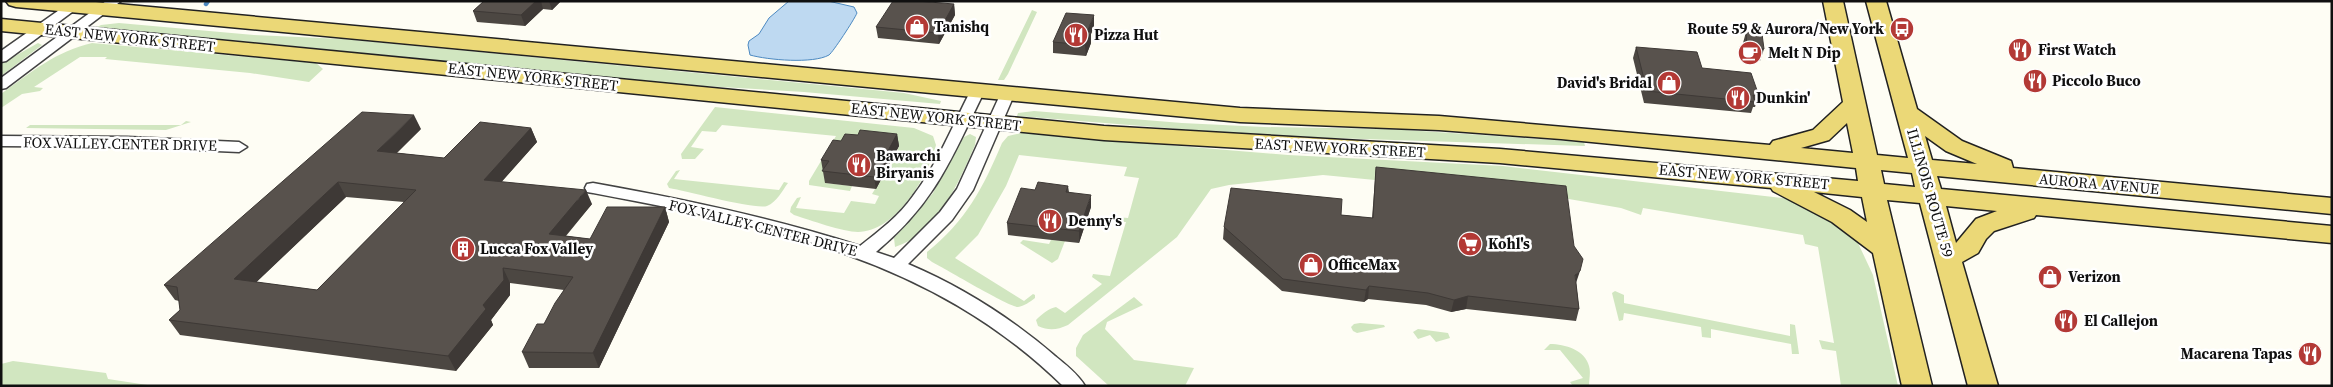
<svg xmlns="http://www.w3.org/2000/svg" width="2333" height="387" font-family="'Source Serif 4',serif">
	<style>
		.green { fill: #d1e6c0 }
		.water { fill: #bed9f1; stroke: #4c89c1 }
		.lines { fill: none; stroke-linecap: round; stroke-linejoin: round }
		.stream { stroke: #4c89c1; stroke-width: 4.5 }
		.minor-casing { stroke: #434343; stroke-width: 3 }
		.primary-casing { stroke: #212121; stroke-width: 3 }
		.minor { fill: #fff; fill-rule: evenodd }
		.primary { fill: #ebd877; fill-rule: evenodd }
		.wall { fill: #4c4742; fill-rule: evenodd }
		.shaded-wall { fill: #3e3936 }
		.building { fill: #58524d; stroke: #3e3936; fill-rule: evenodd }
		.labels { text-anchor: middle; stroke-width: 5; stroke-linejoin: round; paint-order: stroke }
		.poi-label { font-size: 15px; font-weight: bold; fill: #101010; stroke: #fff; text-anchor: start }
		.street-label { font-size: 15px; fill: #101010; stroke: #fff }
	</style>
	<rect width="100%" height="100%" fill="#fefdf4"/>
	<path class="green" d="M1032,10L1037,12L1008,74L1004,80H998Z
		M119,23L254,35L343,39L853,88L904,93L941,101L940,104L804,92L703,86L97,27L101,25Z
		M38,43L42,45L1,76V64Z
		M92,43L316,63L323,69L309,82L250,73L105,59L107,57H80L34,87L43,88L40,91L22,94L1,108V94C30,73 56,51 92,43Z
		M715,107L914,128L933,136L936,145C928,177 895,232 858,232C843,232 810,220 794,215L790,212L791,207L797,198L801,197L796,208L844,213L851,201L875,204L879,196L872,194L883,176L889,172L899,146L825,183L852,186L850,191L809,185V181L836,136L722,125L716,132L702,131L691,147L704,149L695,159H682L681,154Z
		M1034,111L1182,123L1264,127L1391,129L1584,142L1585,146L1267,136L1017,116L1018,113Z
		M186,121L191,122L166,130L26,128L30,125H181Z
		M1022,133L1288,155L1503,166L1791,199L1848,228L1858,243L1873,275L1898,386H1841L1836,351L1822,349L1819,340L1834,343L1818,247L1805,244L1803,235L1643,208L1641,215L1621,208L1563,198L1323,175L1229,185L1211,189L1177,237L1166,246L1068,325C1057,330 1049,331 1038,326L1036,320C1041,315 1049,308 1056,307L1065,313L1102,284L1092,277L1093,274L1110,276L1126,222L1113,221L1115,217L1128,218L1139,178L1124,176L1127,167L1019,155L1006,186L978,235L955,258L1024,301L1033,294L1035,295V298C1030,302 1024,306 1018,307C1009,307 946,269 932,262L927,258V252C966,221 983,188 1002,143L1008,136Z
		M970,134L976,137L975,145C959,182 937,234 895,247L894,238L933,193L955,151L964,137Z
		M680,170L674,179L779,190L784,182L788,183C782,191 777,202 767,206C756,210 687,191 669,188L667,184L676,171Z
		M1023,240L1049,244L1051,240L1065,241L1058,259L1052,263L1020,243Z
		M1615,291L1624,295V303L1790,336V324L1795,325L1799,354H1792L1791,344L1711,329V338L1702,337L1701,327L1624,313L1623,320L1619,321L1612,293Z
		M1134,297L1143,305L1107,322L1105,329L1134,360L1194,368L1185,386H1109L1076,356V348L1083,335Z
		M1360,323L1384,325L1385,327L1357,333L1353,331L1351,327L1354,324Z
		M1418,329L1448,333L1450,338L1436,342L1430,335L1418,339L1413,332Z
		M1550,344C1565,344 1585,350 1589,366C1591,372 1589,379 1589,386H1573L1570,382L1583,378L1560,350H1544Z
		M13,361L106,373L108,379L154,386H1V364Z"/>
	<path class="water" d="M789,1H828L854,7L857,13C854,20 833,52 829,55C813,64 768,60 750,55L748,45L749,41L759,34L769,18Z"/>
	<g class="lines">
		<path class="stream" d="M206,4L208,1"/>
		<g class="minor-casing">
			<path id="minor" d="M72,1H87L6,61L1,62V51Z
				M106,1H121L6,88L1,89V78Z
				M977,88L984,92C951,159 936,202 876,252L894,258L940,212L957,189L1000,95L1007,91L1012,92L1014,95L973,190L952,220L908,264C962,287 1011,318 1055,356C1065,364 1078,374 1085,386H1063C931,257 767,226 593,193L587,192L585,188L587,184L593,183C683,199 773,218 860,246C879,231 899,216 913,196C937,165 952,127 970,92Z
				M1,136L127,137L239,142L247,147L239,152L127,147L1,146Z"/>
		</g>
		<g class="primary-casing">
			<path id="primary" d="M6,1H85L1240,108L1439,116L1770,145L1773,141L1813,130L1843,102L1823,1H1843L1877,155L1908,158L1866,1H1886L1917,109L1962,141L2011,161L2013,168L2332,198V214L1937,176L1941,189L2332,226V243L2036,215L2034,218L1994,231L1986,239L1978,253L1962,262L1998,386H1968L1920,203L1887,200L1932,386H1902L1873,253L1832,222L1773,191L1771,188L1500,163L1104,140L1,31V19L1104,126L1500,149L1858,181L1856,168L1561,139L1439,130L1240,122L16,7L9,5ZM1847,123L1853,153L1801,148L1829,140ZM1925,136L1946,151L1977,164L1932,160ZM1881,170L1912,173L1915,187L1884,184ZM1814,192L1862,197L1867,222L1850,210ZM1946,206L1997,211L1976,219L1956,243Z"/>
		</g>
		<use href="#minor" class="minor"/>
		<use href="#primary" class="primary"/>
	</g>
	<path class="wall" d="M484,1H561L552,10L543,9L525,26L477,22L473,11Z
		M954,4L955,15L939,44L878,38L876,27Z
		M1094,26L1091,34V43L1086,56L1053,53V42Z
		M1746,32L1764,49L1760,61L1743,58V43Z
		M1636,47L1702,68L1759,96L1755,107H1753L1751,113L1644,103L1633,58Z
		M531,128L537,142L501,182L592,204L566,236L590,239L665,207L669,222L599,368H529L522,352L544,324L564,290L510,283V295L491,320L493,325L456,371L180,335L169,320L180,310L179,301L175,300L164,285L421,129L397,153L444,158ZM346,197L404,202L317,290L256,282Z
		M897,134L899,146L876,189L825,183L821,160L841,141L858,135Z
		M1376,167L1576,282L1579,309L1576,321L1466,309L1451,312L1426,305L1368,299L1364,302L1282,291L1223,239L1224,227L1341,215L1372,218Z
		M1068,186L1069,192L1091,207L1079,243L1008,235L1007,223L1035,190Z"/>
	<path class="shaded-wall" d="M536,1H541L543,9L525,26L521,15Z
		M549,1H561L552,10Z
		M954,4L955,15L939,44L938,33Z
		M1094,15V26L1091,34V43L1086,56L1085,45L1087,32Z
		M414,115L421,129L384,165L377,151Z
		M531,128L537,142L490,195L484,180Z
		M897,134L899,146L876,189L874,177Z
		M338,182L346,197L244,294L234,279Z
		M586,190L592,204L555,248L549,234Z
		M1091,195V207L1079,243V231Z
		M665,207L669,222L599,368L593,353Z
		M503,268L510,283V295L491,320L493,325L456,371L448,356L483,305Z
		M1580,271L1576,283L1575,275Z
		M1369,286L1368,299L1364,302L1366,290Z
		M1468,296L1466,309L1451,312L1454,300Z"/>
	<path class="building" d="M484,1H536L521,15L473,11Z
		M893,1H917L954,4L938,33L876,27Z
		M1066,13L1094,15L1087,32H1091L1085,45L1053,42Z
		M1746,32L1762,34L1764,49L1747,47Z
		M1636,47L1697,52L1702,68L1751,73L1759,96L1753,95L1755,102L1647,91Z
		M362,112L414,115L377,151L444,158L480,122L531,128L484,180L586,190L549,234L590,239L607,207H665L593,353L522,352L537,324H544L555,303L573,277L503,268L504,280L483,305L486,309L448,356L169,320L180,310L177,287L164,285ZM338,182L416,190L317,290L234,279Z
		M860,130L897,134L874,177L822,171L829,161L821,160L833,140L841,141L845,134L858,135Z
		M1376,167L1566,186L1574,246L1583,259L1580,271L1575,275L1579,309L1468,296L1454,300L1428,293L1369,286L1366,290L1283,279L1224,227L1231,188L1342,199L1341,215L1373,218Z
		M1038,182L1068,186L1066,192L1091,195L1079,231L1007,223L1021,188L1035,190Z"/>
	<defs>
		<g id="shop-disc" transform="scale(1.25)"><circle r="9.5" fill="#b33935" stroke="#fff"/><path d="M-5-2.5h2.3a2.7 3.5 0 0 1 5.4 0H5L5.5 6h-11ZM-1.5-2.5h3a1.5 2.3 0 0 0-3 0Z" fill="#fff"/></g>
		<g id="bus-disc" transform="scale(1.25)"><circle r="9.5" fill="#b33935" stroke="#fff"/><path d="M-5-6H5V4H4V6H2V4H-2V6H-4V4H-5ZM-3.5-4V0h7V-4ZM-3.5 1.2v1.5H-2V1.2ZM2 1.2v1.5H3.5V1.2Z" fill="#fff"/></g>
		<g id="restaurant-disc" transform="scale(1.25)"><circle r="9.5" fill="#b33935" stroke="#fff"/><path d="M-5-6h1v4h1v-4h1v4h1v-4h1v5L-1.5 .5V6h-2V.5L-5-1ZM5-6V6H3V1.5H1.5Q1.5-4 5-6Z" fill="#fff"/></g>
		<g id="cafe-disc" transform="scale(1.25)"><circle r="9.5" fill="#b33935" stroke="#fff"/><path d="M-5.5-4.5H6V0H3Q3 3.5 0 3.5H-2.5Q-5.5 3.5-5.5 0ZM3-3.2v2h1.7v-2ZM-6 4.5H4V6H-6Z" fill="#fff"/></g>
		<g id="supermarket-disc" transform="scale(1.25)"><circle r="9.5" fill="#b33935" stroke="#fff"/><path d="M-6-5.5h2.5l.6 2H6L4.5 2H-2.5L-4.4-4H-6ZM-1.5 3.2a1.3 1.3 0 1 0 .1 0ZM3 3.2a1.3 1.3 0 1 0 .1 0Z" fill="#fff"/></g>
		<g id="building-disc" transform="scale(1.25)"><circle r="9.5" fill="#b33935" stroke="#fff"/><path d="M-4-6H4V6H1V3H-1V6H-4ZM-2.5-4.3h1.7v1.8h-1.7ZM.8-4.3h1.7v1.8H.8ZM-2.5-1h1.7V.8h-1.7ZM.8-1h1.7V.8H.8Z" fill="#fff"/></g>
	</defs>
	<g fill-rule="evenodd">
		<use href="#shop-disc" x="917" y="27"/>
		<use href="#bus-disc" x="1902" y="29"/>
		<use href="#restaurant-disc" x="1076" y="35"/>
		<use href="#restaurant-disc" x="2020" y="50"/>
		<use href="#cafe-disc" x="1750" y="53"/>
		<use href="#restaurant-disc" x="2035" y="81"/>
		<use href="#shop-disc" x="1669" y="83"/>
		<use href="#restaurant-disc" x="1738" y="98"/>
		<use href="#restaurant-disc" x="859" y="165"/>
		<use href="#restaurant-disc" x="1050" y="221"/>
		<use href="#supermarket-disc" x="1470" y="244"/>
		<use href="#building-disc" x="463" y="249"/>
		<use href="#shop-disc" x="1311" y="265"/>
		<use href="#shop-disc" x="2050" y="277"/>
		<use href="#restaurant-disc" x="2066" y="321"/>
		<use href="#restaurant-disc" x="2310" y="354"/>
	</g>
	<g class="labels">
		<g class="poi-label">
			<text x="934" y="32">Tanishq</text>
			<text x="1884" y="34" text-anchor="end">Route 59 &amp; Aurora/New York</text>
			<text x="1094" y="40">Pizza Hut</text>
			<text x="2038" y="55">First Watch</text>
			<text x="1768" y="58">Melt N Dip</text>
			<text x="2052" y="86">Piccolo Buco</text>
			<text x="1652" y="88" text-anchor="end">David's Bridal</text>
			<text x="1756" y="103">Dunkin'</text>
			<text x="876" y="161">Bawarchi<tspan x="876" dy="17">Biryanis</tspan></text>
			<text x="1068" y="226">Denny's</text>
			<text x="1488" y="249">Kohl's</text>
			<text x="480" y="254">Lucca Fox Valley</text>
			<text x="1328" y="270">OfficeMax</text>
			<text x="2068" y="282">Verizon</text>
			<text x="2084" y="326">El Callejon</text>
			<text x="2292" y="359" text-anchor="end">Macarena Tapas</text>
		</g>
		<g class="street-label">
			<text transform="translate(130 38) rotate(6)" y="5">EAST NEW YORK STREET</text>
			<text transform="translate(533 77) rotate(6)" y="5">EAST NEW YORK STREET</text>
			<text transform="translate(936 117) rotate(6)" y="5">EAST NEW YORK STREET</text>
			<text transform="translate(120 144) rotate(1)" y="5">FOX VALLEY CENTER DRIVE</text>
			<text transform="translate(1340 148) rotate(3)" y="5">EAST NEW YORK STREET</text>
			<text transform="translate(1744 177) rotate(5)" y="5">EAST NEW YORK STREET</text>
			<text transform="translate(2099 184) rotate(5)" y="5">AURORA AVENUE</text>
			<text transform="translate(1930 193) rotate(74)" y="5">ILLINOIS ROUTE 59</text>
			<text transform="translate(763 228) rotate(14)" y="5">FOX VALLEY CENTER DRIVE</text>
		</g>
	</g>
	<rect width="2333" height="387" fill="none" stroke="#101010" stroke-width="5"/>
</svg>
